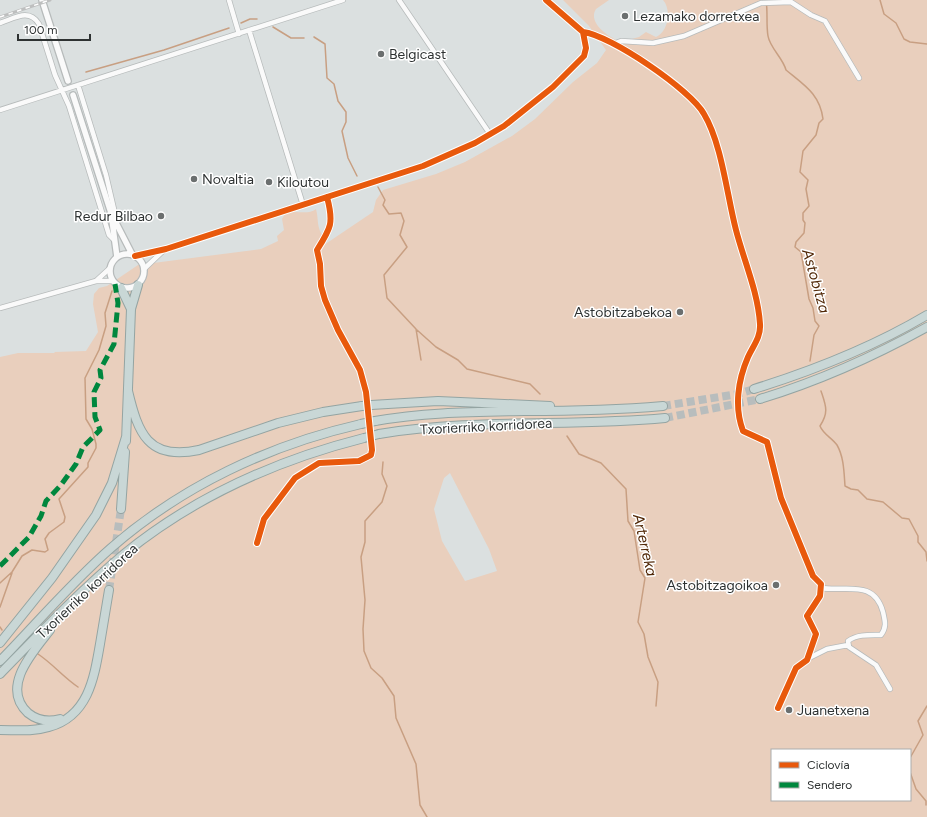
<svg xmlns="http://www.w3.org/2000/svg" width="927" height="817" font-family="Figtree,sans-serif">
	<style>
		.green { fill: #e9cfbd; fill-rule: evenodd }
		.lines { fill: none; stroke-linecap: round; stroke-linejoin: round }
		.stream { stroke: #c89f82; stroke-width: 1.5 }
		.motorway-tunnel { stroke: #b8bdbd; stroke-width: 8; stroke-dasharray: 8 4; stroke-linecap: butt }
		.minor-casing { stroke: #b7bbbb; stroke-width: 6 }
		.tertiary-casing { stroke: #b7bbbb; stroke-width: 8 }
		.motorway-casing { stroke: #94a4a2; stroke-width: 10 }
		.minor { stroke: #fafafa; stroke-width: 4.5 }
		.tertiary { stroke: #fafafa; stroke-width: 5.5 }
		.motorway { stroke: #c9d7d6; stroke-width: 8 }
		.rail-casing { stroke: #bebfbf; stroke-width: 3 }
		.rail { stroke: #fff; stroke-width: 1.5; stroke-dasharray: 4.5; stroke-linecap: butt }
		.motorway-bridge-casing { stroke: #94a4a2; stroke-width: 10; stroke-linecap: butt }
		.motorway-bridge { stroke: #c9d7d6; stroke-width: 8 }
		.quiet { stroke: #00873e; stroke-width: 5; stroke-dasharray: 10 5; stroke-linecap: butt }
		.cycleway-casing { stroke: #fff; stroke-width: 8 }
		.cycleway { stroke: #e8590c; stroke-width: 6 }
		.poi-dot { fill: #6b6f6f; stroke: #fff; stroke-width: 1.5 }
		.labels { text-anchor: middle; stroke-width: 3; stroke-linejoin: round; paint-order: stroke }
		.poi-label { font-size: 14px; fill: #2e3232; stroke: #fff; text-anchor: start }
		.street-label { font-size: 14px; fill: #2e3232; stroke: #fff }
		.water-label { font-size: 15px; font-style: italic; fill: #512807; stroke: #fff }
	</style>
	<rect width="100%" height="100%" fill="#dbe0e0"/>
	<path class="green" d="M563,0H609L596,9C587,23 610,38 621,42L639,37L646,32L656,37C668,32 672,10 663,0H927V817H0V357L18,353H55L54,352L86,351L98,332L93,304L94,294L99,288L107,286L138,265L261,249L278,241L277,236L284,230L282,219L285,214C295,209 307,216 316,209C319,220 316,228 324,237L320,246L315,249H318L373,212L376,200L383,190L436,174L465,162L512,136L535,119L573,82L597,63L606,50L589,26ZM450,473L489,549L497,571L465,581L442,541L434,509L444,478ZM772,750H910V800H772Z"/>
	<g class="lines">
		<path class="stream" d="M766,0C768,12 766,24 768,36C770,48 783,58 786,70C804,85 820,94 823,119L819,123L816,135L803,151L800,172L808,180L806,189L809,206L803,213V220L805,223L804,233L796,242L795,247L801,252L809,299L813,308L815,321L819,326L814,335L810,361
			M880,0L884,14L896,23L904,39L910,42L927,44
			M241,23L250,19H257
			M273,27L291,38H304
			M314,37L325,44L327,78L334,84L338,101L346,112V122L342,131L348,158L357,176
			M86,72L164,50L229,28
			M378,187L385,200L383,205L389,214L401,213L404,221L400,235L407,247L384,275L387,298L416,329L421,360
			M417,330L436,347L458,360L467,369L530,384L540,394
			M821,391C826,406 829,412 820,426C823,434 832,438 837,445C844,457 844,473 845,486L851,489L858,490L867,499L883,502L902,518L909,519L918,536V542L926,552L927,561
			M567,436L579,454L601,463L626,489L628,521L634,531L640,570L645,578L638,622L644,634L648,657L658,682L656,706
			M383,462L382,474L387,486L382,502L365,521V542L361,557L365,600L363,629L364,651L371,668L382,678L394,696L396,718L416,764L420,805L427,817
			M0,583L12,572L22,556L32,550L45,552L48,550L45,539L49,533L64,522L65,517L59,499L88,467V463L96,448V444L92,429L86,419L85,378L99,350L106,326L105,313L112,291
			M0,607L12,573
			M0,627L2,630
			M38,654C53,664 63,677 78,687
			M910,758L923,735L918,721L927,706
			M910,772L916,789L926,801V805"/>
		<path class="motorway-tunnel" d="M663,406L738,394L754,389
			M665,418L760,399
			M109,590L121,509"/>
		<g class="minor-casing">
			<path id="minor" d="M229,0L239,34
				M399,0L490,134
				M0,23C15,18 29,8 39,24L55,75L69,106L109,235L114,240
				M249,30L303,205
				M583,32C610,35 691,90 704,114C722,144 727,196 736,230C744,261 758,292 760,324C761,337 753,346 748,357C738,380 734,407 743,431L767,442L781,498L813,576L821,584L820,596L807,616L816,634L807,660L796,668L778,708
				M613,44L621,41L653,43L684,36L761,3L791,2L811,15L825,21L859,78
				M78,85L106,175L117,222
				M0,110L343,0
				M135,256L166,249L423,166L475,143L504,126L553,87L584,56L586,48L583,32L546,0
				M144,269L164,250
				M96,281L109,269
				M0,308L96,281H112
				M257,543L264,519L295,478L319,463L359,461L371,455L372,450L366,392L360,370L338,330L325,300L321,286L320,264L317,250C331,228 334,223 327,197
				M821,588C846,592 874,579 883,612C885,621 887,627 881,635C870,635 857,634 848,641L849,647L876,665L890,689
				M807,659L827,649L848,645"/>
		</g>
		<g class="tertiary-casing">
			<path id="tertiary" d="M42,0L68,81
				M73,95L111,213L117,257
				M113,217L132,254
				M110 271a17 17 0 1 1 34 0a17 17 0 1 1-34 0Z"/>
		</g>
		<g class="motorway-casing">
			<path id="motorway" d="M121,288L131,309
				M754,389C815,370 873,347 927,315
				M128,391C138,433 148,461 199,450L278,423L323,412L362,406
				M760,399C819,381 873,357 927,327
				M371,405L438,401L550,406
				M375,421C425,412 474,412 524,411C570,411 617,410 663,406
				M379,434C475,418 570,427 665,418
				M126,441L131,309L138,285
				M121,509L125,452
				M50,630C33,652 0,687 28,713C38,721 49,722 60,719
				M0,643L52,578L96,515L112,483L126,437
				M0,661C37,623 71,583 111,548C182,486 269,445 361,424
				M0,674C40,633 80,591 124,554C194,497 277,460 364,438
				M0,730C16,730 33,732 49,727C88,716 94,679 100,644C103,626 106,608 109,590"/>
		</g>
		<use href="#minor" class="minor"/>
		<use href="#tertiary" class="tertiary"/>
		<use href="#motorway" class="motorway"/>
		<g class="rail-casing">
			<path id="rail" d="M0,17L50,0"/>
		</g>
		<use href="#rail" class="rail"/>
		<g class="motorway-bridge-casing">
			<path id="motorway-bridge" d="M362,406L371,405
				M361,424L375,421
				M364,438L379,434"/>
		</g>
		<use href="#motorway-bridge" class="motorway-bridge"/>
		<path class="quiet" d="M0,566L29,537L41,516L46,501L61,485L76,464L83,447L100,430L95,417L94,392L101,378L100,370L114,344L118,303L115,284"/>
		<g class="cycleway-casing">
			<path id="cycleway" d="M583,32C610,35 691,90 704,114C722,144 727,196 736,230C744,261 758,292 760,324C761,337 753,346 748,357C738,380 734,407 743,431L767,442L781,498L813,576L821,584L820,596L807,616L816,634L807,660L796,668L778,708
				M135,256L166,249L423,166L475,143L504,126L553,87L584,56L586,48L583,32L546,0
				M257,543L264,519L295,478L319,463L359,461L371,455L372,450L366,392L360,370L338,330L325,300L321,286L320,264L317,250C331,228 334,223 327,197"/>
		</g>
		<use href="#cycleway" class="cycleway"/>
	</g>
	<g class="poi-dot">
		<circle cx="625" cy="16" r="4"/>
		<circle cx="381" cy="54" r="4"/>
		<circle cx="194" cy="179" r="4"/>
		<circle cx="269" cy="182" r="4"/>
		<circle cx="161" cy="216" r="4"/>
		<circle cx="680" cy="312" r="4"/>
		<circle cx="776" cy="585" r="4"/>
		<circle cx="789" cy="710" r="4"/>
	</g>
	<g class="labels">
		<g class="poi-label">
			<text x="633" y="21">Lezamako dorretxea</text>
			<text x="389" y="59">Belgicast</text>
			<text x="202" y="184">Novaltia</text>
			<text x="277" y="187">Kiloutou</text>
			<text x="153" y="221" text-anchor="end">Redur Bilbao</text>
			<text x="672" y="317" text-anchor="end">Astobitzabekoa</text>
			<text x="768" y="590" text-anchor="end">Astobitzagoikoa</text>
			<text x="797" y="715">Juanetxena</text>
		</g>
		<g class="street-label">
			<text transform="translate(486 426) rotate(-3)" y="5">Txorierriko korridorea</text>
			<text transform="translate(87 591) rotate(-43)" y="5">Txorierriko korridorea</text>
		</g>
		<g class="water-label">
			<text transform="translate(816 281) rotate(74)" y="5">Astobitza</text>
			<text transform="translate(645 545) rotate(77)" y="5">Arterreka</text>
		</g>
	</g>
	<rect x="771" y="749" width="140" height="52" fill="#ffffff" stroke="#abadad"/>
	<rect x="779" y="762" width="20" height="6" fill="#e8590c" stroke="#abadad"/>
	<text x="807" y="769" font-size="12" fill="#2e3232">Ciclovía</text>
	<rect x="779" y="782" width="20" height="6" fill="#00873e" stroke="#abadad"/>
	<text x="807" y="789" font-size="12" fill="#2e3232">Sendero</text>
	<path d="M18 34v6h72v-6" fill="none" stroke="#2e3232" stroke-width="2"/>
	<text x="24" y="34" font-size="12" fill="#2e3232" stroke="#ffffff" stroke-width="3" paint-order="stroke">100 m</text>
</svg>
